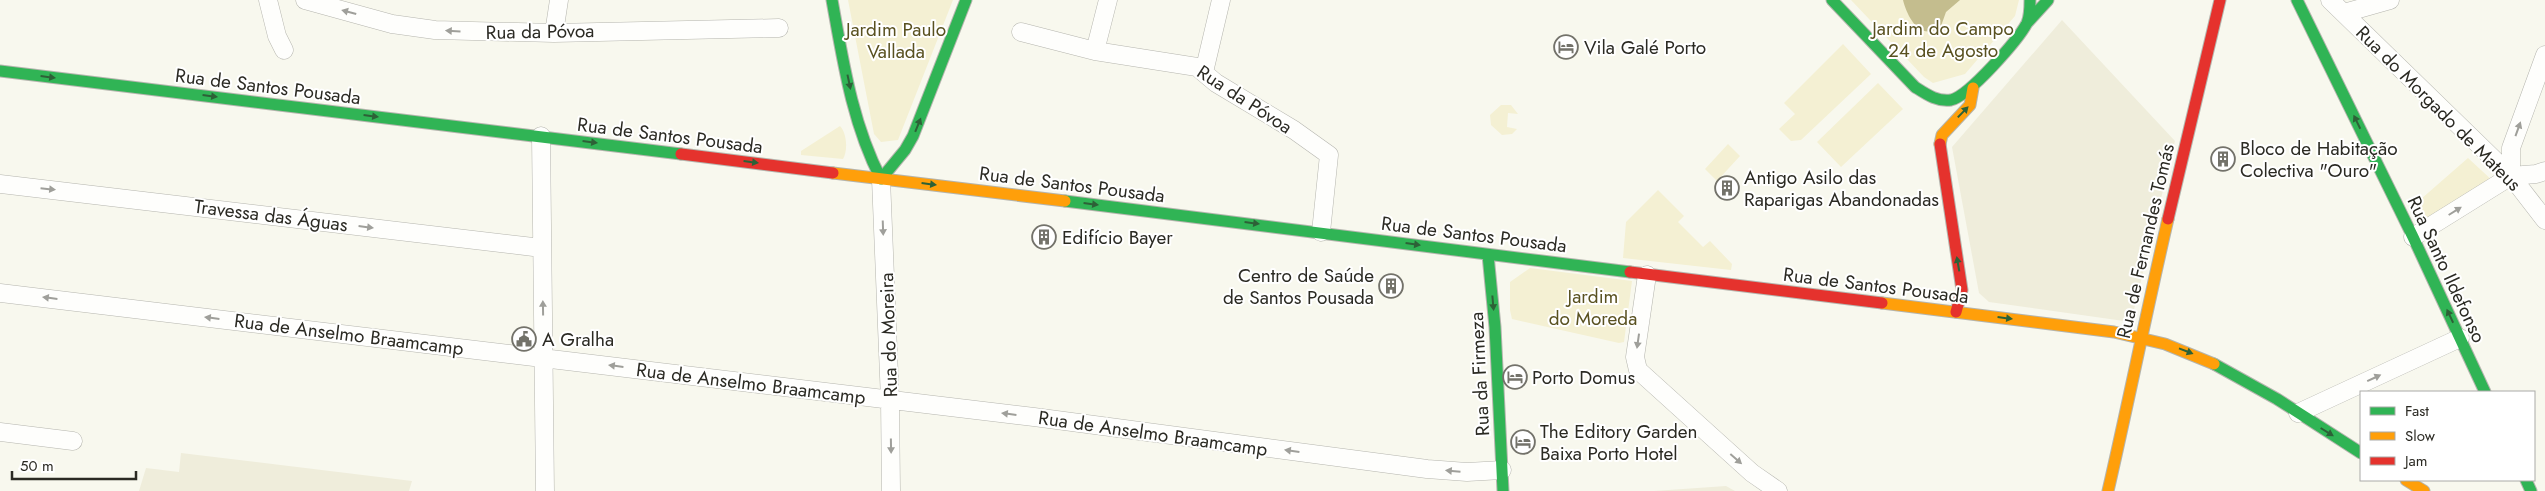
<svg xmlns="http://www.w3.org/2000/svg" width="2545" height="491" font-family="Jost,sans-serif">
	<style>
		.built { fill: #efeddb }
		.green { fill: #f4f0d3 }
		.water { fill: #c4bd8e }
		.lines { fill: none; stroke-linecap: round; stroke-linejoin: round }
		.street-casing { stroke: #b5b5ae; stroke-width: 19 }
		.fast-casing { stroke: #b5b5ae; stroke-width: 13 }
		.slow-casing { stroke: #b5b5ae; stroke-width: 13 }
		.jam-casing { stroke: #b5b5ae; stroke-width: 13 }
		.street { stroke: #fefefc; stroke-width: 18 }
		.fast { stroke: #30b455; stroke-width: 11 }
		.slow { stroke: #ff9f0a; stroke-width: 11 }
		.jam { stroke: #e5322d; stroke-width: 11 }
		.oneway { fill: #9f9f9a }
		.oneway2 { fill: #2d6137 }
		.labels { text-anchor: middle; stroke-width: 4; stroke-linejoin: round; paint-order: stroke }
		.park-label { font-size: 19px; fill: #595120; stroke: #fff }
		.street-label { font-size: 19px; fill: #2b2a23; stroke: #fff }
		.poi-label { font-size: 19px; fill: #2b2a23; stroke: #fff; text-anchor: start }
	</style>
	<rect width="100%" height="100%" fill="#f8f8ee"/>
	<path class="built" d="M2062,20L2175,141L2131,322L1989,302L1979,293L1952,147Z
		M181,453L412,481L409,491H139L146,468L179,472Z
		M1726,486L1735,491H1654Z"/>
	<path class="green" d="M848,0H953L898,140L881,142L874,134Z
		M1851,0H2019L2015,16L1965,74L1933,83L1924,77Z
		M1843,44L1871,74L1801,140L1791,141L1779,129L1795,114L1784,103Z
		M1878,83L1903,109L1841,167L1817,142Z
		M1501,105H1511L1518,114L1508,113L1507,127L1517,129L1512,134L1502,135L1491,125L1490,115Z
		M840,126C847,133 848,151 843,159L801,155V151Z
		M1728,144L1740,156L1717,181L1705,169Z
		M2468,158L2494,182L2420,228L2413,206Z
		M1658,190L1684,216L1678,222L1703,247L1710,241L1732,264L1731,270L1623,258L1626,222Z
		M1530,268L1632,281L1624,342L1619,343L1512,319L1510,310V282Z"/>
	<path class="water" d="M1903,0H1960L1946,12L1941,26C1920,43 1907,16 1903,0Z"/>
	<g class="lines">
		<g class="street-casing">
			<path id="street" d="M268,0L277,36L284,50
				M305,0L392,24L435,30L554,33L779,28
				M2330,0L2511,176L2545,220
				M2344,13L2390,0
				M1021,32L1095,51L1197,67L1216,83L1294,130L1329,155L1321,232
				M554,33L559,0
				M1095,51L1108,0
				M1204,72L1221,0
				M541,136L545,491
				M2511,176V148L2545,55
				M881,179L890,400L891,491
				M0,184L542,248
				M2413,237L2511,176L2536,174L2545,171
				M1647,275L1635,357L1638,370L1752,473L1778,491
				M0,293L1034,417L1427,469L1467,472L1502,470
				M2298,413L2460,338
				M0,432L73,441"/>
		</g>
		<g class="fast-casing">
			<path id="fast" d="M832,0C843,61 852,123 881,179
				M1832,0L1915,87C1926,94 1937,102 1951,100C1969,96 2018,40 2027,23C2030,16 2030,7 2030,0
				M2297,0L2413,237L2485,392
				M2027,23L2048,0
				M0,71L681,154
				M881,179L905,150L913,136L966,0
				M1065,201L1630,272
				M1488,255L1495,327L1503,491
				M2214,364L2277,399L2361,453
				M2526,480L2531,491"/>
		</g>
		<g class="slow-casing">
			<path id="slow" d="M1940,144L1942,135L1970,105L1973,88
				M833,173L1065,201
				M1882,303L2114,332L2165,344L2214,364
				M2406,480L2424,491
				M2108,491C2129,400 2147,309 2168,219"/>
		</g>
		<g class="jam-casing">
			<path id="jam" d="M1940,144L1962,290L1956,312
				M681,154L833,173
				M2168,219L2220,0
				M1630,272L1882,303"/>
		</g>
		<use href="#street" class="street"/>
		<use href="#fast" class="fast"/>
		<use href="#slow" class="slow"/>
		<use href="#jam" class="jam"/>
	</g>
	<defs><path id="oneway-solid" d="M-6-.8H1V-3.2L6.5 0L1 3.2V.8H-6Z" transform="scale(1.25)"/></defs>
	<g class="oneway">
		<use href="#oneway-solid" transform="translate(349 12) rotate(-165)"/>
		<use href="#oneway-solid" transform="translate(453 31) rotate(-177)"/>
		<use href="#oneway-solid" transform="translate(2518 129) rotate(-70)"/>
		<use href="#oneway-solid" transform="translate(48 189) rotate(6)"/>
		<use href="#oneway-solid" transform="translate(2455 211) rotate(-32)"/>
		<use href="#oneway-solid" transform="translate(366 227) rotate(7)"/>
		<use href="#oneway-solid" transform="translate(883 228) rotate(88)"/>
		<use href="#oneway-solid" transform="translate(50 298) rotate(-173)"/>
		<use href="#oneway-solid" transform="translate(543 308) rotate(-91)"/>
		<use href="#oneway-solid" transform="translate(212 318) rotate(-173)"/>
		<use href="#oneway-solid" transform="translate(1638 341) rotate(98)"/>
		<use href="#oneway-solid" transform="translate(616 366) rotate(-173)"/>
		<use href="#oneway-solid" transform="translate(2374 378) rotate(-25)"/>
		<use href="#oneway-solid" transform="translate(1009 414) rotate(-173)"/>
		<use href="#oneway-solid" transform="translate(891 446) rotate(89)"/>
		<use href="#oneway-solid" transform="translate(1292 451) rotate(-172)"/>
		<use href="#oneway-solid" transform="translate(1736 459) rotate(41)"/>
		<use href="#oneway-solid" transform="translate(1453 471) rotate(-175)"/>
	</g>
	<g class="oneway2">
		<use href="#oneway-solid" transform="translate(48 77) rotate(7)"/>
		<use href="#oneway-solid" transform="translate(849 82) rotate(78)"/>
		<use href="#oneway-solid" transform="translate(210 96) rotate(7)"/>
		<use href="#oneway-solid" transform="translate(1963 112) rotate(-46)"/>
		<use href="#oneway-solid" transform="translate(371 116) rotate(7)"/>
		<use href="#oneway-solid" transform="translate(2357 122) rotate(-116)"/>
		<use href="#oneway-solid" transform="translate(918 125) rotate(-68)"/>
		<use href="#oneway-solid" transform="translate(590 142) rotate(7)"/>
		<use href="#oneway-solid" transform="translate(751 162) rotate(7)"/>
		<use href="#oneway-solid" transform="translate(929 184) rotate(7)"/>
		<use href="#oneway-solid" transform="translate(1091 204) rotate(7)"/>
		<use href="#oneway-solid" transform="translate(1252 223) rotate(7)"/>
		<use href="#oneway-solid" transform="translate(1413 244) rotate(8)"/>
		<use href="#oneway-solid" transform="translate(1958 264) rotate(-100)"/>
		<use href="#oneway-solid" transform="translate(1493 303) rotate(85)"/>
		<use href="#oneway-solid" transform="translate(2450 316) rotate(-115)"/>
		<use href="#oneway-solid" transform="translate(2005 318) rotate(7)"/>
		<use href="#oneway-solid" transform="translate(2186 351) rotate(21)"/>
		<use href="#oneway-solid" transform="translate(2327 432) rotate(32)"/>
	</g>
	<defs>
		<g id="hotel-ring" transform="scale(1.25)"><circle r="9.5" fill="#fff" stroke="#73726a" stroke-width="1.5"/><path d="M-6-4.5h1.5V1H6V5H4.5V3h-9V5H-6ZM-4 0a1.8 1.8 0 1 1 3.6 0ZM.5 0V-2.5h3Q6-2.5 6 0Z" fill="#73726a"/></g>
		<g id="building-ring" transform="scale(1.25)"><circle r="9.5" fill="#fff" stroke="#73726a" stroke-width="1.5"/><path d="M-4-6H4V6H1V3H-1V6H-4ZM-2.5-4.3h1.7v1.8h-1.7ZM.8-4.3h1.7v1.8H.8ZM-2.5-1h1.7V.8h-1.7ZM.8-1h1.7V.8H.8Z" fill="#73726a"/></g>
		<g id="civic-ring" transform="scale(1.25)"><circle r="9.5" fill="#fff" stroke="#73726a" stroke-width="1.5"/><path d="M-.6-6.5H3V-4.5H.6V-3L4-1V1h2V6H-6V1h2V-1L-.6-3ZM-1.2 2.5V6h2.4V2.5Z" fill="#73726a"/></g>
	</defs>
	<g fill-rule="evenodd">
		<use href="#hotel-ring" x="1566" y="47"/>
		<use href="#building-ring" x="2223" y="159"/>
		<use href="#building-ring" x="1727" y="188"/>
		<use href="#building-ring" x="1044" y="237"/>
		<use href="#building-ring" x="1391" y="286"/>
		<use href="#civic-ring" x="524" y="339"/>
		<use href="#hotel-ring" x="1515" y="377"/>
		<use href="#hotel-ring" x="1523" y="442"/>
	</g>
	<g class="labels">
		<g class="park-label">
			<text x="1943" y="35">Jardim do Campo<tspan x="1943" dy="22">24 de Agosto</tspan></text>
			<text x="896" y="36">Jardim Paulo<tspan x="896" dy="22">Vallada</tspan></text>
			<text x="1593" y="303">Jardim<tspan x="1593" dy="22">do Moreda</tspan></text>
		</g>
		<g class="street-label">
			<text transform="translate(540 31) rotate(-1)" y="7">Rua da Póvoa</text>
			<text transform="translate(268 86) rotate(7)" y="7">Rua de Santos Pousada</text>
			<text transform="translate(1245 99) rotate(33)" y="7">Rua da Póvoa</text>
			<text transform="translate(2439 108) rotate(45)" y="7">Rua do Morgado de Mateus</text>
			<text transform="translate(670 135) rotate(7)" y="7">Rua de Santos Pousada</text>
			<text transform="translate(1072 184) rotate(7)" y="7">Rua de Santos Pousada</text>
			<text transform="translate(271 215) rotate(7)" y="7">Travessa das Águas</text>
			<text transform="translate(1474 234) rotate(7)" y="7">Rua de Santos Pousada</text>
			<text transform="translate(2145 241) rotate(-77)" y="7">Rua de Fernandes Tomás</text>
			<text transform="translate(2447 269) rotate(65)" y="7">Rua Santo Ildefonso</text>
			<text transform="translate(1876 285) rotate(7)" y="7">Rua de Santos Pousada</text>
			<text transform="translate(349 334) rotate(7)" y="7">Rua de Anselmo Braamcamp</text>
			<text transform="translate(888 335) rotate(-92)" y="7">Rua do Moreira</text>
			<text transform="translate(1479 374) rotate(-93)" y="7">Rua da Firmeza</text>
			<text transform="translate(751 383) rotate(7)" y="7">Rua de Anselmo Braamcamp</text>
			<text transform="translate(1153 433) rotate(8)" y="7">Rua de Anselmo Braamcamp</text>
		</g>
		<g class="poi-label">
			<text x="1584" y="54">Vila Galé Porto</text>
			<text x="2240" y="155">Bloco de Habitação<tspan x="2240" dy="22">Colectiva "Ouro"</tspan></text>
			<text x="1744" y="184">Antigo Asilo das<tspan x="1744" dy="22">Raparigas Abandonadas</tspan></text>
			<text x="1062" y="244">Edifício Bayer</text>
			<text x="1374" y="282" text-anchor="end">Centro de Saúde<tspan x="1374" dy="22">de Santos Pousada</tspan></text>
			<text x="542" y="346">A Gralha</text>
			<text x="1532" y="384">Porto Domus</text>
			<text x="1540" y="438">The Editory Garden<tspan x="1540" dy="22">Baixa Porto Hotel</tspan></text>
		</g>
	</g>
	<rect x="2360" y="391" width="175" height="90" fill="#ffffff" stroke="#aaaaa7"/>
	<rect x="2370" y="407" width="25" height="8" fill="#30b455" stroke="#aaaaa7"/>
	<text x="2405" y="416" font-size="15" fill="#2b2a23">Fast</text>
	<rect x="2370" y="432" width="25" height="8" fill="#ff9f0a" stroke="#aaaaa7"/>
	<text x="2405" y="441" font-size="15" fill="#2b2a23">Slow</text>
	<rect x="2370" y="457" width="25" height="8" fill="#e5322d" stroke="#aaaaa7"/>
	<text x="2405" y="466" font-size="15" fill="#2b2a23">Jam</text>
	<path d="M12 471v8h124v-8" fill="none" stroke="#2b2a23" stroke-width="2.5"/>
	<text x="20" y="471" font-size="15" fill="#2b2a23" stroke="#ffffff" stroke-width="4" paint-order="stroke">50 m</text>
</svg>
